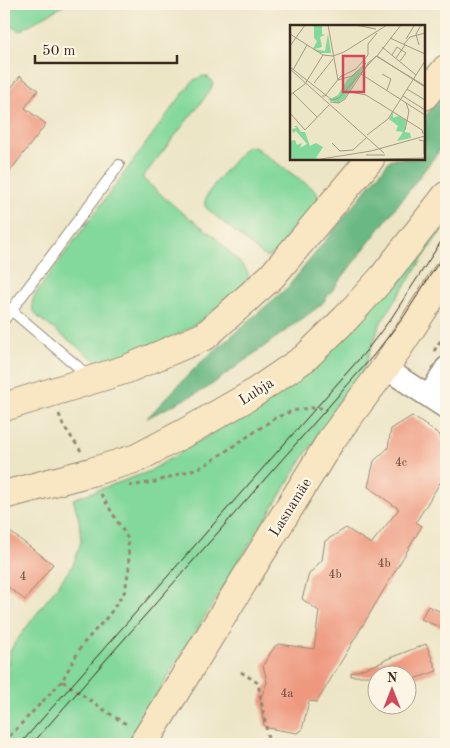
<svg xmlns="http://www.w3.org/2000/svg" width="450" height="748" font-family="'Old Standard TT',serif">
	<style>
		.green { fill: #83d89b; stroke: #5f815c }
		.forest { fill: #6ab883; stroke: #527150 }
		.building { fill: #ee997f }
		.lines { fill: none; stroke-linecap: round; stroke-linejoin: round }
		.lane-casing { stroke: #948872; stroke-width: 12 }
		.street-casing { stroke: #948872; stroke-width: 24 }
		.secondary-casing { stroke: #948872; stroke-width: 30 }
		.path { stroke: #948872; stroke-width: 3; stroke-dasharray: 4 4; stroke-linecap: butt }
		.lane { stroke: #fff; stroke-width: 10 }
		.street { stroke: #fff; stroke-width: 21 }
		.secondary { stroke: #f9e7c3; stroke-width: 28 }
		.tram { stroke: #3b2a1e; stroke-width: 1 }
		.labels { text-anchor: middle; stroke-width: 5; stroke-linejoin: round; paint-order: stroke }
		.number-label { font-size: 12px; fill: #684636 }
		.street-label { font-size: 15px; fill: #3b2a1e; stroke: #fcf5e5 }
		.inset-road { fill: none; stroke: #a59a83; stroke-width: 1 }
		.view { fill: #d1495b; fill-opacity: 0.15; stroke: #d1495b; stroke-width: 2.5 }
		.inset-edge { fill: none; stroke: #3b2a1e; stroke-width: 2.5 }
	</style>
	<rect width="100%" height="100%" fill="#fcf5e5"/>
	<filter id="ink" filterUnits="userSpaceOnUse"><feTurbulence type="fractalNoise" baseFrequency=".02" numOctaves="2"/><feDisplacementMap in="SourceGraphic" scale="10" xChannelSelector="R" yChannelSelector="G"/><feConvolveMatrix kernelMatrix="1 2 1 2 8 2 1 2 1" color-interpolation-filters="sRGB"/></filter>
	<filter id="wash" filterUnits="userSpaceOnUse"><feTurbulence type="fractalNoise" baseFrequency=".0096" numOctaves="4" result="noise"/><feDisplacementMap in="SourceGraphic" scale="20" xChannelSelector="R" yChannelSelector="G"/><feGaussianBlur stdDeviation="1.12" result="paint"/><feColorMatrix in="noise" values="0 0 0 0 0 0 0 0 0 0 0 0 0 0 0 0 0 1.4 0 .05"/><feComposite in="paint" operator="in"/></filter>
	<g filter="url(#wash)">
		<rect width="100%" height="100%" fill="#ece5c6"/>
		<path class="green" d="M5,4H66L19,31L5,21Z
			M203,76L208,77L213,83L210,91L142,178L180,211L213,235L246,269L249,276L246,283L240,290L197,323L158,347L106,365L99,363L39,318C31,309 30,305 36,293L175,104L194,80Z
			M249,146L256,148L316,191L319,199L318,204L283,245L269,257H265L206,208C205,205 204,204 205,201C208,188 235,160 245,148Z
			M446,208V223L381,322L359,381L305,455L126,744H4V686L8,675V663L10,652L14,644L73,565L81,542L79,519L73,499L148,472L229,423Z"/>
		<path class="forest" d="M446,90V142L321,305L207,388L147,418L198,365L288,287L391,159H424V118Z"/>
		<g id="blocks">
			<path class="building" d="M20,76L38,90L25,108L46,124L4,179V98Z
				M412,416L440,435L441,440L446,443V473L416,522L422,526L317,702L309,701L302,730L297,733L268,728L264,725L260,700L267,682L263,665L275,646L279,644L314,649L319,611L302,599L309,574L322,560L325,541L346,528L371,544L399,509L368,487L374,461L388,448L391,429Z
				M10,532L53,564L25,600L4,584V540Z
				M428,606L446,614V630L421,619Z
				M426,644L437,671L408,681V676H351V673L383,662L382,661Z"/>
		</g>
	</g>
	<g filter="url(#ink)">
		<use href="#blocks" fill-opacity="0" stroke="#948872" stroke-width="1"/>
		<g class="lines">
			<g class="lane-casing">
				<path id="lane" d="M11,310L77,366L89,379
					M4,320L119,165"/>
			</g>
			<g class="street-casing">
				<path id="street" d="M385,368L446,408
					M429,396L446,368"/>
			</g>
			<g class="secondary-casing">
				<path id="secondary" d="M424,96L446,69
					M4,407L127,369L205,336L272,276L370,159
					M4,495L91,472L137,458L190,430L251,395L305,358L346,318L383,277L446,196
					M143,744L331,440L385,368L446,275"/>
			</g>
			<path class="path" d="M434,351L446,332
				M59,414L63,425L81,451
				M129,486L155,482L204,466L275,418L292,411L308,408H321L326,410
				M101,494L128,539L129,568L125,591L109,615L82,645L62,681C84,695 105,712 128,725
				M241,672L258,683L269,744
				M4,742L62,681"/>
			<use href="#lane" class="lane"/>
			<use href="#street" class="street"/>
			<use href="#secondary" class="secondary"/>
			<path class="tram" d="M20,744L366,351L392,317L446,234
				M32,744L373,356L403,318L446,251"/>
		</g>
	</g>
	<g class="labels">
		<g class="number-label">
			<text x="401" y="466">4c</text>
			<text x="384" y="567">4b</text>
			<text x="335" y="578">4b</text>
			<text x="23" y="580">4</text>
			<text x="287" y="697">4a</text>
		</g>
		<g class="street-label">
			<text transform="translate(256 391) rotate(-33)" y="5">Lubja</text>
			<text transform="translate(290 507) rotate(-58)" y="5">Lasnamäe</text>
		</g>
	</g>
	<g transform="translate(290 25)">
		<rect width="135" height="135" fill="#ece5c6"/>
		<path d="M24,0H32V9L35,10L30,12L32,22L24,24L35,26L38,9L41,28H30L23,24L27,16L24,13ZM76,39L55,73L48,78L38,75L48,70L57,55ZM103,87V93L108,91L116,95L115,106V107L120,108L121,113L107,116L113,107L106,106L108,101L99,94ZM4,101H7L11,107H15L20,121L26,118L33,122L26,133L31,132L22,135H0V116L5,115L7,120L12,118L10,123L17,119L6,106L3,108L2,104L7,103Z" fill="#83d89b"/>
		<path class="inset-road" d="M38,0L48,55M65,0L86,4M0,9L33,30M100,13L135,29M116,14L124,1M114,19L120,12L135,8M129,20L126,9L131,0M0,21L15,0M92,22L126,50M102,30L107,22L116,28L110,36M87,31L135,62M87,31L111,0M106,33L115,20M0,42L42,75L49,73L86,31L135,61M0,44L94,128M3,45L17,20M71,49L135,90M92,49L101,54L97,65M48,55L62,51L76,38M24,58L43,34M117,64L135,75M60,67L76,70L132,105L133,109M3,68L27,92M0,70L15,59L33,30L43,31L54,27L97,0M32,71H35L50,52L66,44L78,30V19L87,8M113,71L135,85M40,77L49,78L55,74L79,37L87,31M0,88L15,105L39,80M115,105L119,86L116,78M77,110L98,94L135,36M129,115L134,116V129M42,118L50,126L63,125L76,113M76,130H95M25,135L81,126L135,111M54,135L135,133"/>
		<path class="view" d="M53,31H74V67H53Z"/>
		<rect width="135" height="135" class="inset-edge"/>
	</g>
	<rect width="450" height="748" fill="none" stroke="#fcf5e5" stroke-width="20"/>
	<g transform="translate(392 690)"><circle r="24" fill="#fcf5e5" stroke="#afa495"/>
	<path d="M0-4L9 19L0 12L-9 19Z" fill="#d1495b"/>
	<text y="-8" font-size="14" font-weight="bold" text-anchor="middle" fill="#3b2a1e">N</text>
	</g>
	<path d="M35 55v8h142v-8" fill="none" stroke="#3b2a1e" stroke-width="2.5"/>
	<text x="42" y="55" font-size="15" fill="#3b2a1e" stroke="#fcf5e5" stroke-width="4" paint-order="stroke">50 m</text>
</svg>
